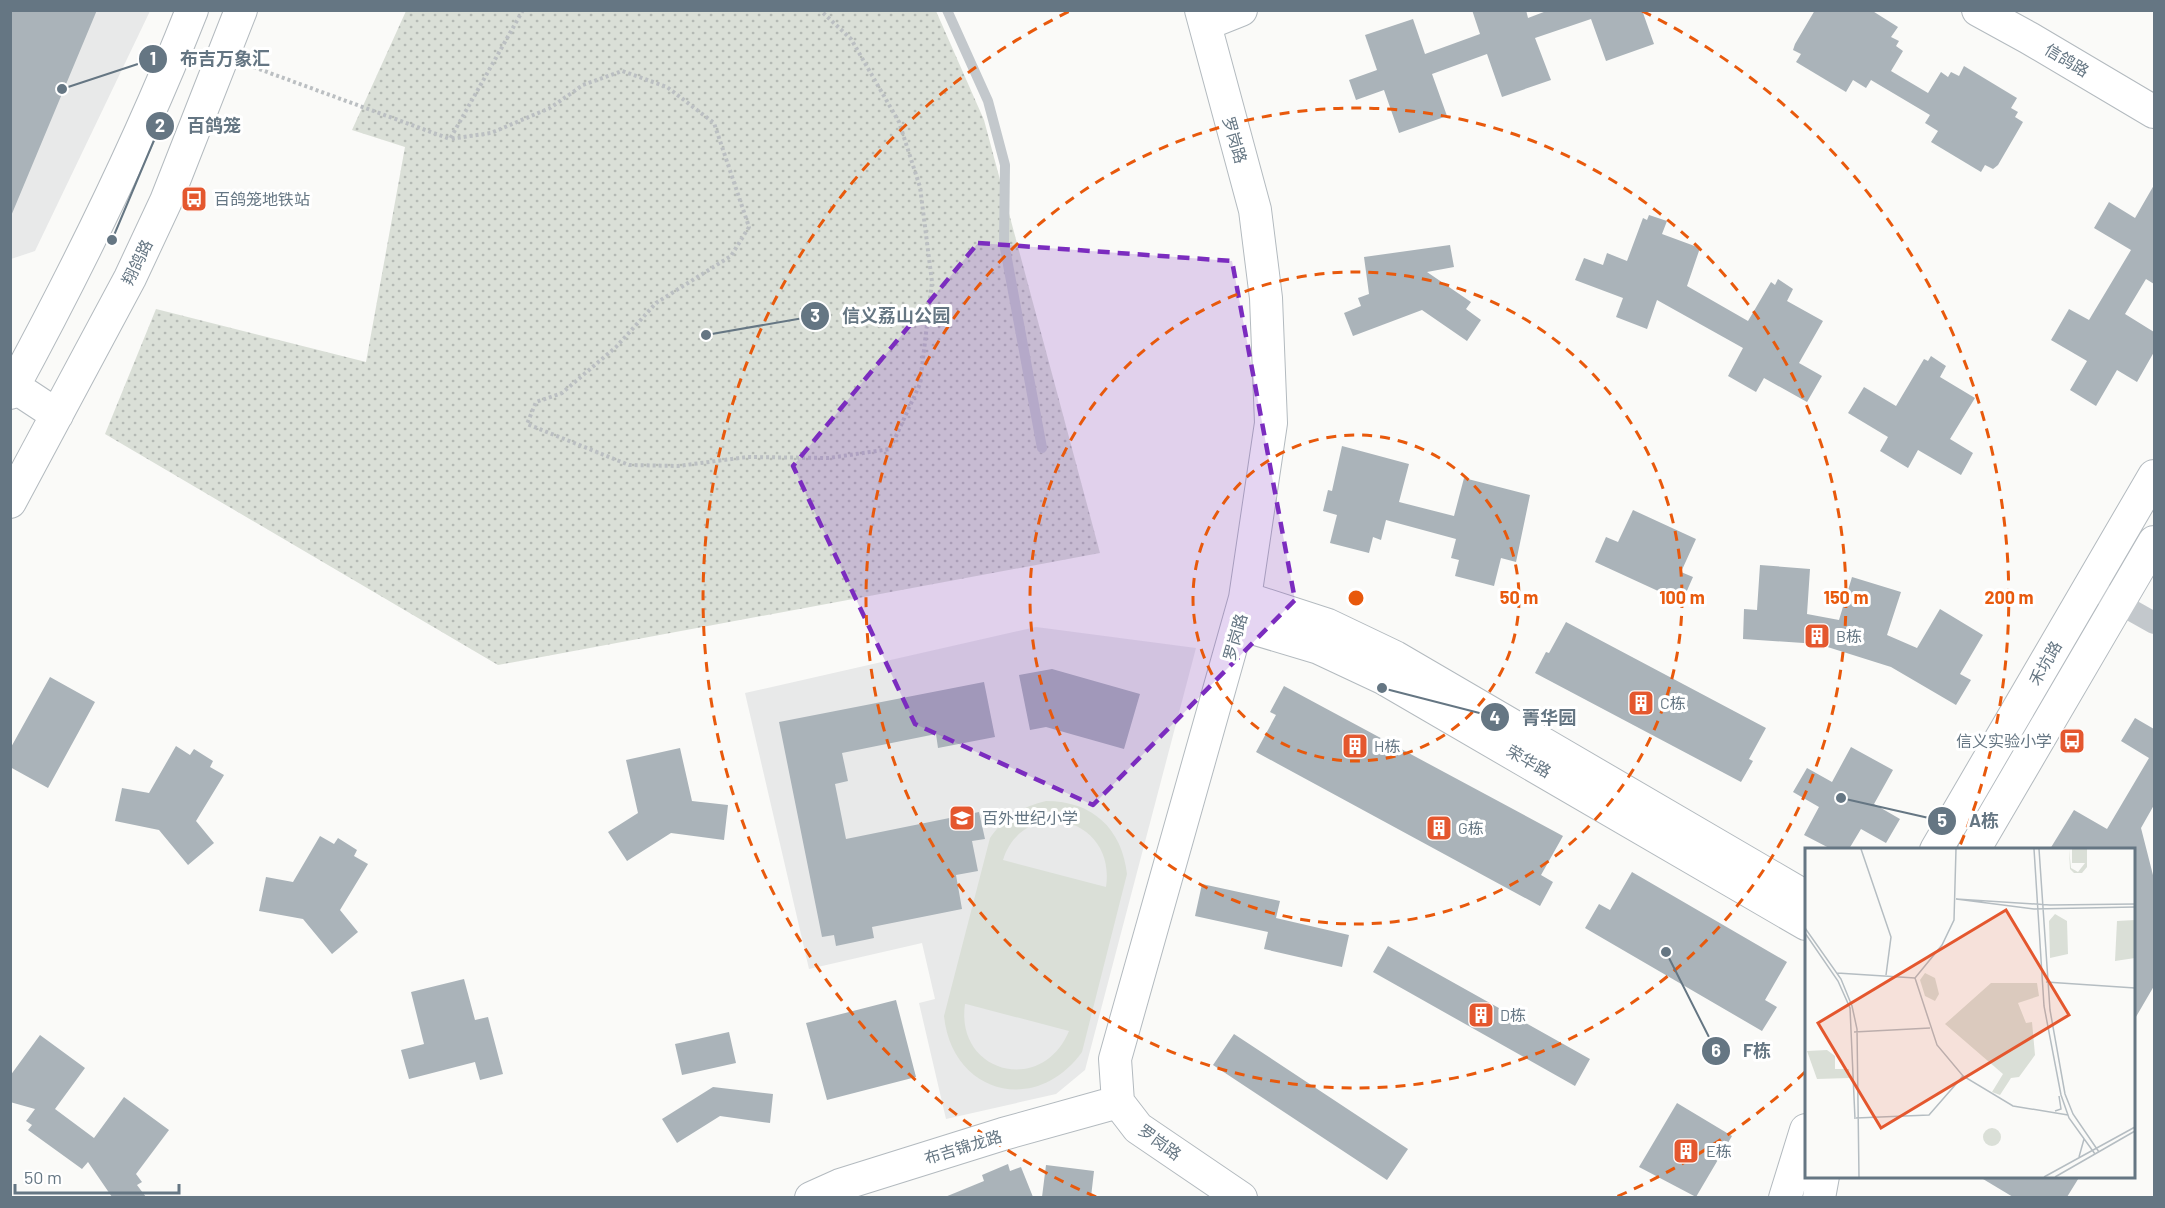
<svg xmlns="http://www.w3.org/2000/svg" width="2165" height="1208" font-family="Barlow,'Noto Sans SC',sans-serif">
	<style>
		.built { fill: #e8e9e9 }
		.grass { fill: #dadfd7; fill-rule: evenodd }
		.park { fill: url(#park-dots) }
		.building { fill: #aab3b9 }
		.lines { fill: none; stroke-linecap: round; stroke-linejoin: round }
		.secondary-casing { stroke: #b3babf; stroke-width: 34 }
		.path { stroke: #bbbfc2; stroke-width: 4; stroke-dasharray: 3 3; stroke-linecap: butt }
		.lane { stroke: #c3c8cc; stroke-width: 10 }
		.street { stroke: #c3c8cc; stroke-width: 22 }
		.secondary { stroke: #fff; stroke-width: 32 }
		.marked { fill: #7b2cbf; fill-opacity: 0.2; stroke: #7b2cbf; stroke-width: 4.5; stroke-dasharray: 12 8; stroke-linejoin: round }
		.ring { fill: none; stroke: #e8590c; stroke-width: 3; stroke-dasharray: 10 8 }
		.labels { text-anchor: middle; stroke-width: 6; stroke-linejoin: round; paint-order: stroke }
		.street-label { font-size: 16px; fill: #657683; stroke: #fff }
		.poi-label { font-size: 16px; fill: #657683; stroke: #fff; text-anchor: start }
		.inset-road { fill: none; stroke: #b5bdc2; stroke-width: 1.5 }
		.view { fill: #e4572e; fill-opacity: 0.15; stroke: #e4572e; stroke-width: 3 }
		.inset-edge { fill: none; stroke: #657683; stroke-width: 3 }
		.centre { fill: #e8590c; stroke: #fff; stroke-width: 3 }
		.ring-label { font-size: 18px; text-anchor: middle; font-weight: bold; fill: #e8590c; stroke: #fff; stroke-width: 6; stroke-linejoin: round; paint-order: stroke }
		.leader { fill: none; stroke: #657683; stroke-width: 2 }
		.callout-dot { fill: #657683; stroke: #fff; stroke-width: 2 }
		.mark-label { font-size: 18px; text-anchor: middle; font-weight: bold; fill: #fff }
		.callout-label { font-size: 18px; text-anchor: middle; font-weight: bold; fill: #657683; stroke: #fff; stroke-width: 6; stroke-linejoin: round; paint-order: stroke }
	</style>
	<defs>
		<pattern id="park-dots" width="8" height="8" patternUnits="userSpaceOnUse" patternTransform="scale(1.5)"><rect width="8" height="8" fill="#dadfd7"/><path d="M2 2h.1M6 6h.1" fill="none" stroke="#b4b9b4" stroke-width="1.8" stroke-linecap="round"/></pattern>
	</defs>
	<rect width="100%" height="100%" fill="#fafaf8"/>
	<path class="built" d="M11,11H150L35,251L11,259Z
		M1036,627L1196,648L1085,1070L1056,1094L946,1119L919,1003L935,999L922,943L809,969L745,693Z"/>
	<path class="grass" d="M1046,801C1093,801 1122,829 1127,874L1082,1052C1036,1116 952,1094 944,1016L990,838C1005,817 1021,807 1046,801ZM1048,820C1086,820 1112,848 1106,887L1003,860C1010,837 1026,825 1048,820ZM965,1004H966L1069,1031C1042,1096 955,1073 965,1004Z"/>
	<path class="park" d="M406,11H936L984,120L1100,553L498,665L105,434L156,309L366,362L405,147L352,130Z"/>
	<path class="building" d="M10,10H97L11,216H10Z
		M1472,10H1526L1528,18L1549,10H1642L1654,44L1606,61L1591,19L1535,38L1551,80L1502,97L1487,54L1432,74L1447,116L1399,133L1384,90L1356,100L1349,80L1377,70L1365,35L1413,19L1425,54L1480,34Z
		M1815,10H1871L1898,27L1891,37L1899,41L1896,46L1903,51L1891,71L1928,93L1941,72L1948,77L1951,72L1959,76L1964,66L2017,98L2011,108L2018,112L2015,117L2023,122L1998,165L1993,169L1985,165L1981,172L1931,142L1938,131L1925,123L1930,115L1871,80L1866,88L1853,80L1846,92L1796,62L1801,54L1793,50L1795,44Z
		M2154,185V284L2146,279L2125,314L2154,332V352L2137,382L2117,370L2096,406L2070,390L2087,361L2051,340L2069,309L2089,320L2131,250L2094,228L2109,202L2135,218Z
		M1649,215L1667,221L1662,234L1700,248L1687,286L1748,321L1771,282L1775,285L1778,279L1793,289L1787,301L1823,321L1799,363L1822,376L1807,402L1764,378L1756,392L1728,376L1743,348L1657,300L1647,329L1616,317L1623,298L1575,280L1584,258L1603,265L1607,253L1627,261L1643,218L1647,220Z
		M1450,245L1454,267L1427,272L1471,302L1466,309L1481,320L1467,341L1422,310L1353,336L1344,313L1361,306L1358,298L1369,294L1364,257Z
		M1931,356L1946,366L1940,377L1975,398L1950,439L1973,453L1961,475L1918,450L1908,468L1880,451L1888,437L1848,413L1864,387L1896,406L1924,359L1928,361Z
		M1342,446L1409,464L1399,502L1454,516L1464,478L1530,495L1516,562L1501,558L1494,586L1455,576L1459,560L1451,558L1456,539L1386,520L1381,540L1373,537L1369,553L1330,543L1337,515L1323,511L1328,490L1332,491Z
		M1633,510L1696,539L1681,572L1693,577L1682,602L1595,562L1606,537L1618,542Z
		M1760,565L1810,569L1807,614L1839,620L1852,577L1901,592L1887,635L1917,648L1940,609L1983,635L1960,674L1971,680L1956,705L1891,667L1818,644L1743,639L1744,609L1757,610Z
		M1566,622L1766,728L1749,759L1753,761L1741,782L1535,673L1546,652L1549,653Z
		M1052,669L1140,694L1124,749L1046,727L1030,730L1019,675Z
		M50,677L95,702L48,788L10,767V749Z
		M984,682L995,737L938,748L936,734L842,753L848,781L835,784L846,839L979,812L985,839L972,841L978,871L956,875L962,909L872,927L874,938L836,946L834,935L822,937L779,722Z
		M1284,686L1563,836L1541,875L1553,882L1540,906L1256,752L1276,715L1270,712Z
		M2135,718L2154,729V805L2141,828L2154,879V986L2133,1022V849H2050L2074,810L2107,829L2149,758L2121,741Z
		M176,746L190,755L194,749L213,761L210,767L224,775L196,821L214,843L188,865L159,830L115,821L122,788L149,793Z
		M1851,747L1893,770L1874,804L1900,819L1886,843L1861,829L1849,849H1831L1804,835L1819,807L1793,792L1807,768L1832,782Z
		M680,748L692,801L728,805L724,840L671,833L627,861L608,832L638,813L626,760Z
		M320,836L334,844L338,838L357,850L354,856L368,864L340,910L358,932L332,954L303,919L259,911L266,877L293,882Z
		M1632,872L1787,962L1765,1000L1777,1007L1762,1031L1585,928L1599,904L1610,910Z
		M1202,884L1280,901L1276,918L1349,935L1342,967L1264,949L1268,932L1195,916Z
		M1388,946L1590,1059L1575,1086L1373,972Z
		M464,979L475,1020L488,1017L503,1074L480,1080L475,1062L409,1079L401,1050L424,1044L411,992Z
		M896,1000L916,1077L827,1100L806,1023Z
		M729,1032L736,1063L682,1075L675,1044Z
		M1234,1034L1408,1149L1387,1180L1213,1065Z
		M40,1035L85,1068L55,1109L94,1138L124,1097L169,1130L136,1174L142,1182L137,1185L146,1197H112L88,1162L82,1169L28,1130L32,1125L26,1121L35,1109L10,1102V1076Z
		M713,1087L773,1094L770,1123L720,1116L677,1143L662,1119Z
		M1677,1103L1732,1136L1696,1197L1639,1167Z
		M1008,1164L1010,1171L1021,1167L1033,1197H945L984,1181L982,1175Z
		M1046,1165L1094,1171L1091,1197H1042Z
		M1978,1176H2080L2067,1197H2013Z"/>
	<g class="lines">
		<g class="secondary-casing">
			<path id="secondary" d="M1201,10L1255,210L1266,298L1271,423L1245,598L1115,1059L1118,1102L1138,1128L1241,1198
				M1978,10L2029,38L2154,112
				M1206,24L1241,10
				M10,384L57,415
				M10,393C78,268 140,142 192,10
				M10,502L130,278L166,201L241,10
				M1245,598L1328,625L1395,657L1806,897
				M1239,624L1319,648L1383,678L1806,924
				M1936,850L2154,476
				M1974,850L2154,542
				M811,1198L840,1185L1003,1134L1118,1102
				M1785,1198L1806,1130
				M1819,1198L1823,1176"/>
		</g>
		<path class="path" d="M523,10L450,139L491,133L550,108L583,85L622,71L667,87L714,123L749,227L731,256L656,303L616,347L562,393L536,402L527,424L629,465L678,466L747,457L829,458L890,449L920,384L932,282L920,187L899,122L851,39L820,10
			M248,65L450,139"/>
		<path class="lane" d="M947,10L988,101L1005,165L1004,243L1042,448"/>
		<path class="street" d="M2106,596L2154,623"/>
		<use href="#secondary" class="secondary"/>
	</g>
	<path class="marked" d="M978,243L1232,261L1295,600L1093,805L915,724L793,466Z"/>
	<g class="ring">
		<circle cx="1356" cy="598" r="163"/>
		<circle cx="1356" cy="598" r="326"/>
		<circle cx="1356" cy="598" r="490"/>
		<path d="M1805 1072A653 653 0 0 1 1616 1197M1096 1197A653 653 0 0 1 1070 11M1642 11A653 653 0 0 1 1959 848"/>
	</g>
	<defs>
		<g id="bus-square" transform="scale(1.35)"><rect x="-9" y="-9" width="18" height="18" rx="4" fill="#e4572e" stroke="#fff"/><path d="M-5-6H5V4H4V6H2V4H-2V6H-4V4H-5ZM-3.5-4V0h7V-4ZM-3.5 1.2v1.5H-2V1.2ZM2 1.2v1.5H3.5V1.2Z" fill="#fff"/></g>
		<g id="building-square" transform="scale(1.35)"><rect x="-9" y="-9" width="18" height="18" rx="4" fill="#e4572e" stroke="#fff"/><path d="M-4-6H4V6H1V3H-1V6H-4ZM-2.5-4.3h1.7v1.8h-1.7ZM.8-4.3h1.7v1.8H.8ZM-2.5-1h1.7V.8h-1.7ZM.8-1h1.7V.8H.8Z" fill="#fff"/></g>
		<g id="school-square" transform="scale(1.35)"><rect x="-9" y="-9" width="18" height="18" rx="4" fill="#e4572e" stroke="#fff"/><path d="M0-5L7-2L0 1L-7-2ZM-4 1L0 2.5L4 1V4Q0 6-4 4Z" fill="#fff"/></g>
	</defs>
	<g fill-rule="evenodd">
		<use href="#bus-square" x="194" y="199"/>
		<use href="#building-square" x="1817" y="636"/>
		<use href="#building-square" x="1641" y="703"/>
		<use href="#bus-square" x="2072" y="741"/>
		<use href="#building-square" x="1355" y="746"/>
		<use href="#school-square" x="962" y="818"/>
		<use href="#building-square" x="1439" y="828"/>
		<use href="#building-square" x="1481" y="1015"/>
		<use href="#building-square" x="1686" y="1151"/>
	</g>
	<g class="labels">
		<g class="street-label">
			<text transform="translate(2067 60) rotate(31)" y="6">信鸽路</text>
			<text transform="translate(1235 140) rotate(74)" y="6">罗岗路</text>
			<text transform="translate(137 262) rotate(-64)" y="6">翔鸽路</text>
			<text transform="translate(1235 637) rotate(-74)" y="6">罗岗路</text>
			<text transform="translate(2045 663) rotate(-60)" y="6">禾坑路</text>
			<text transform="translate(1529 761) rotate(30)" y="6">荣华路</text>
			<text transform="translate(1160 1142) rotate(36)" y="6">罗岗路</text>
			<text transform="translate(963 1147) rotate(-17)" y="6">布吉锦龙路</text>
		</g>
		<g class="poi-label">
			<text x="214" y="205">百鸽笼地铁站</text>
			<text x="1836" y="642">B栋</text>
			<text x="1660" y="709">C栋</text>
			<text x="2052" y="747" text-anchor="end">信义实验小学</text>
			<text x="1374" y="752">H栋</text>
			<text x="982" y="824">百外世纪小学</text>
			<text x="1458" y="834">G栋</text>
			<text x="1500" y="1021">D栋</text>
			<text x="1706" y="1157">E栋</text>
		</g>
	</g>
	<g transform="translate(1805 848)">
		<rect width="330" height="330" fill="#fafaf8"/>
		<path d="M264,1L266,20L273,24L280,15H267V1H282V19L277,25H269L265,21ZM250,66L262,73L263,106L245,110L244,73ZM120,125L130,130L134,146L130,153L120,148L115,132ZM178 289a9 9 0 1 1 18 0a9 9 0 1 1-18 0Z" fill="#dadfd7"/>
		<path d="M330,72V110L310,113L312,73Z" fill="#dadfd7"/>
		<path d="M186,135H232L234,148L213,155L221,175L227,174L230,207L214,229L206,230L195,247L187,244L198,226L140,176Z" fill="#dadfd7"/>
		<path d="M22,202L30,208V221H44V230L12,231L2,203Z" fill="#dadfd7"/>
		<path class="inset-road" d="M56,1L86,89L81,127M229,1L239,158L256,247L264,270L290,306M234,1L245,162L260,246L268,266L294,304M151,51L229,61L330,59M151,51L245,57L330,56M0,80L36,131L47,158L52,181L54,329M0,85L33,133L45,160L50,271M32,125L110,130M110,130L132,197L158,228L208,258L263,267M110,130L137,97L149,72L151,1M241,134L330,140M49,184L125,180M250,263L256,261L254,248M51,270L124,267L158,228M274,309L279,291M239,329L330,279M250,329L330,283"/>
		<path class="view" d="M201,62L264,167L76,280L13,175Z"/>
		<rect width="330" height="330" class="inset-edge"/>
	</g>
	<circle cx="1356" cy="598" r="9" class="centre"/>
	<g class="ring-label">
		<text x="1519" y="604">50 m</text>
		<text x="1682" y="604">100 m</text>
		<text x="1846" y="604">150 m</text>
		<text x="2009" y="604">200 m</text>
	</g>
	<path class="leader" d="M62 89L153 59M112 240L160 126M706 335L815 316M1382 688L1495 717M1841 798L1942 821M1666 952L1716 1051"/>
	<g class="callout-dot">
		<circle cx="62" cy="89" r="6"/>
		<circle cx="112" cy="240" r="6"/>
		<circle cx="706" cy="335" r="6"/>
		<circle cx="1382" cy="688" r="6"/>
		<circle cx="1841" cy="798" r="6"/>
		<circle cx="1666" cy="952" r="6"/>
		<circle cx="153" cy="59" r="15"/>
		<circle cx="160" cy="126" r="15"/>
		<circle cx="815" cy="316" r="15"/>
		<circle cx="1495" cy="717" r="15"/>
		<circle cx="1942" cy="821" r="15"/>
		<circle cx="1716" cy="1051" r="15"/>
	</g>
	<g class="mark-label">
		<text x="153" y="65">1</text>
		<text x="160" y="132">2</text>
		<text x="815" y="322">3</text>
		<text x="1495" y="724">4</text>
		<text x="1942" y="827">5</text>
		<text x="1716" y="1057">6</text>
	</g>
	<g class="callout-label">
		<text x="225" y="65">布吉万象汇</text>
		<text x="214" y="132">百鸽笼</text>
		<text x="896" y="322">信义荔山公园</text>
		<text x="1549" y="724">菁华园</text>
		<text x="1984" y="827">A栋</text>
		<text x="1757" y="1057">F栋</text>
	</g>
	<rect width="2165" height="1208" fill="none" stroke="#657683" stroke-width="24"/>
	<path d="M15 1184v9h164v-9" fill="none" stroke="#657683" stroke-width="3"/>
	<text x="24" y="1184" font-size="18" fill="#657683" stroke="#ffffff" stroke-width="4.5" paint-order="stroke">50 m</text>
</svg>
